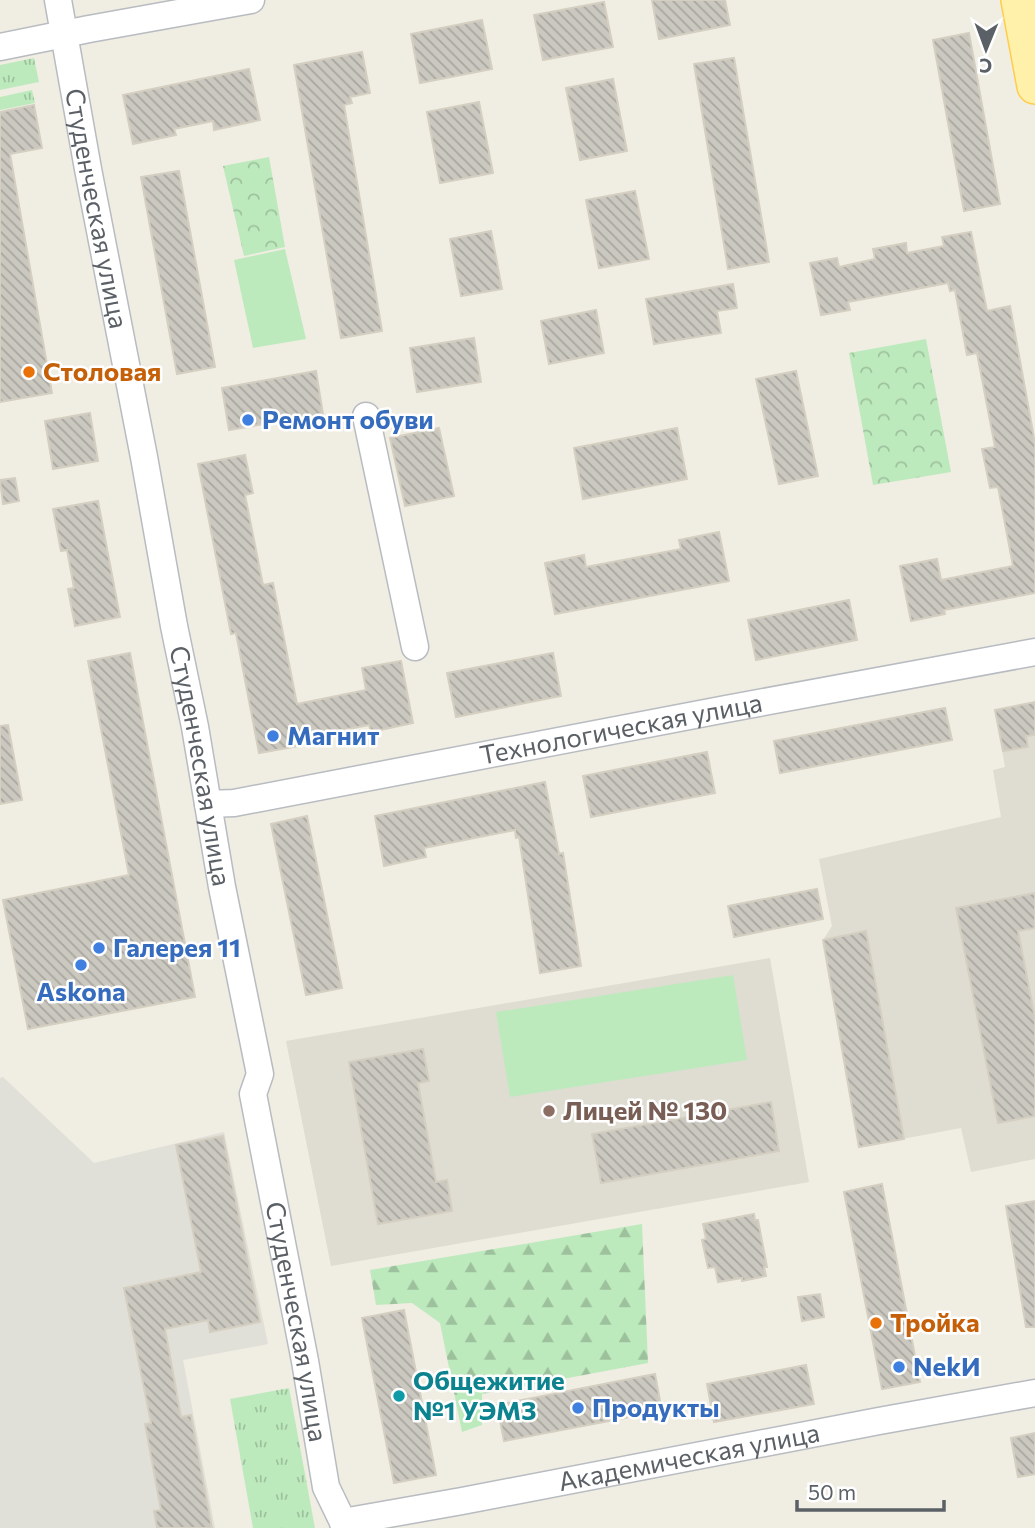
<svg xmlns="http://www.w3.org/2000/svg" width="1035" height="1528" font-family="Commissioner,sans-serif">
	<style>
		.industrial { fill: #e0dfd8 }
		.education { fill: #dfdcd2 }
		.grass { fill: url(#grass-tufts) }
		.forest { fill: url(#forest-firs) }
		.park { fill: url(#park-crowns) }
		.garden { fill: #bdeabd }
		.building { fill: url(#building-back-hatch); stroke: #d5cfc1; stroke-width: 2 }
		.lines { fill: none; stroke-linecap: round; stroke-linejoin: round }
		.minor-casing { stroke: #b8bcc1; stroke-width: 29 }
		.major-casing { stroke: #ffcd4d; stroke-width: 38 }
		.minor { stroke: #fff; stroke-width: 26 }
		.major { stroke: #fff1a9; stroke-width: 35 }
		.food-dot { fill: #e8710a; stroke: #fff; stroke-width: 2.5 }
		.shop-dot { fill: #3f7fe0; stroke: #fff; stroke-width: 2.5 }
		.education-dot { fill: #8d6e63; stroke: #fff; stroke-width: 2.5 }
		.culture-dot { fill: #0f9aa8; stroke: #fff; stroke-width: 2.5 }
		.labels { text-anchor: middle; stroke-width: 5; stroke-linejoin: round; paint-order: stroke }
		.street-label { font-size: 26px; fill: #5b6066; stroke: #fff }
		.food-label { font-size: 26px; font-weight: bold; fill: #c56008; stroke: #fff; text-anchor: start }
		.shop-label { font-size: 26px; font-weight: bold; fill: #366cbe; stroke: #fff; text-anchor: start }
		.education-label { font-size: 26px; font-weight: bold; fill: #785e54; stroke: #fff; text-anchor: start }
		.culture-label { font-size: 26px; font-weight: bold; fill: #0d838f; stroke: #fff; text-anchor: start }
	</style>
	<defs>
		<pattern id="grass-tufts" width="24" height="20" patternUnits="userSpaceOnUse" patternTransform="scale(1.75)"><rect width="24" height="20" fill="#bdeabd"/><path d="M3 7l-1-3M5 7V3M7 7l1-3M15 17l-1-3M17 17v-4M19 17l1-3" fill="none" stroke="#9dc19d"/></pattern>
		<pattern id="forest-firs" width="22" height="20" patternUnits="userSpaceOnUse" patternTransform="scale(1.75)"><rect width="22" height="20" fill="#bdeabd"/><path d="M5 1l3.5 6h-7zM16 11l3.5 6h-7z" fill="#9dc19d"/></pattern>
		<pattern id="park-crowns" width="20" height="18" patternUnits="userSpaceOnUse" patternTransform="scale(1.75)"><rect width="20" height="18" fill="#bdeabd"/><path d="M2 6a3 3 0 1 1 6 0M12 15a3 3 0 1 1 6 0" fill="none" stroke="#9dc19d"/></pattern>
		<pattern id="building-back-hatch" width="6" height="6" patternUnits="userSpaceOnUse" patternTransform="scale(1.75)"><rect width="6" height="6" fill="#cbc8c0"/><path d="M-1 5l2 2M0 0l6 6M5-1l2 2" fill="none" stroke="#a8a6a0"/></pattern>
	</defs>
	<rect width="100%" height="100%" fill="#f0ede3"/>
	<path class="industrial" d="M3,1077L94,1163L224,1132L268,1344L183,1360L215,1528H0V1078Z"/>
	<path class="education" d="M1035,702V1159L971,1172L961,1128L859,1147L823,940L832,926L819,859L1001,817L993,770L1005,767L995,710Z
		M770,958L809,1182L331,1266L286,1041Z"/>
	<path class="grass" d="M34,58L39,82L0,90V65Z
		M32,90L35,103L0,110V97Z
		M289,1388L315,1528H253L230,1399Z"/>
	<path class="forest" d="M642,1224L648,1363L482,1394V1425L462,1432L440,1323L412,1303L376,1305L370,1270Z"/>
	<path class="park" d="M269,157L285,247L244,256L223,166Z
		M926,339L951,472L873,485L849,353Z"/>
	<path class="garden" d="M285,249L306,339L253,348L234,260Z
		M733,975L747,1060L510,1097L496,1012Z"/>
	<path class="building" d="M652,0H725L730,25L659,39Z
		M604,2L613,47L543,60L534,15Z
		M482,20L492,69L420,83L411,34Z
		M969,33L1000,204L964,211L933,40Z
		M362,52L370,93L350,97L352,103L344,105L382,331L341,338L294,65Z
		M734,58L769,262L728,269L694,64Z
		M249,69L260,120L214,130L213,121L174,129L176,135L133,144L123,95Z
		M613,79L627,151L580,160L566,88Z
		M479,102L493,173L440,183L427,112Z
		M34,105L42,148L10,154L52,393L0,402V112Z
		M179,171L215,367L177,374L141,177Z
		M635,191L649,259L599,268L586,200Z
		M491,231L502,289L461,296L450,239Z
		M971,232L987,311L1010,306L1035,443V593L944,610L945,614L911,621L900,566L937,559L941,580L1013,566L998,487L990,488L982,449L995,447L977,353L967,355L955,290L950,291L948,283L848,302L850,310L821,315L810,263L837,258L839,267L875,259L873,249L906,243L907,253L944,246L942,237Z
		M733,284L737,308L717,311L721,333L654,344L646,299Z
		M596,310L604,353L549,364L541,321Z
		M474,338L481,382L417,392L410,348Z
		M316,371L323,414L229,430L222,388Z
		M796,371L818,476L779,484L756,379Z
		M90,413L98,461L53,469L45,421Z
		M439,428L454,496L405,506L390,438Z
		M677,428L687,479L583,499L574,448Z
		M245,455L253,493L245,495L263,585L273,583L297,704L366,690L362,668L401,661L413,723L371,732L369,725L297,739L299,746L259,753L236,633L231,634L198,464Z
		M15,478L19,501L3,504L0,480Z
		M98,501L120,617L75,626L68,589L74,588L67,550L61,551L53,509Z
		M719,532L729,581L555,614L545,563L584,555L586,567L681,549L679,540Z
		M849,600L857,640L756,660L748,620Z
		M130,653L195,997L28,1029L3,900L129,875L88,661Z
		M553,653L561,696L456,717L447,673Z
		M1035,702V735L1026,736L1028,747L1003,751L995,710Z
		M945,708L952,740L780,773L774,741Z
		M8,725L22,800L0,804V726Z
		M707,752L715,793L591,817L583,776Z
		M545,782L559,854L563,853L581,966L540,973L519,837L516,838L515,830L424,848L426,857L384,866L375,816Z
		M307,816L342,988L306,995L271,824Z
		M817,889L823,919L734,937L728,906Z
		M1035,893V928L1018,931L1035,1018V1116L998,1123L956,908Z
		M866,931L904,1139L859,1147L823,940Z
		M423,1049L429,1081L418,1083L436,1182L447,1180L452,1211L378,1224L349,1062Z
		M771,1102L779,1151L601,1183L592,1134Z
		M223,1136L260,1322L210,1332L208,1320L165,1329L181,1417L191,1415L212,1528H157L154,1511L161,1510L145,1424L151,1423L124,1288L201,1272L176,1145Z
		M882,1184L920,1382L882,1389L844,1192Z
		M1035,1201V1327H1026L1006,1206Z
		M754,1214L755,1220H758L767,1267H764L766,1276L742,1281V1278L718,1282L715,1267L708,1268L702,1240L706,1239L703,1224Z
		M820,1294L824,1317L802,1321L798,1297Z
		M404,1310L436,1475L394,1483L362,1318Z
		M806,1365L814,1404L714,1422L707,1384Z
		M655,1374L662,1411L504,1441L497,1405Z
		M1035,1433V1474L1018,1477L1011,1438Z"/>
	<g class="lines">
		<g class="minor-casing">
			<g id="minor">
				<path id="s1" d="M58,0L88,169L144,457L174,626L195,727L222,887L260,1074L253,1094L305,1361L326,1487L343,1522L344,1528"/>
				<path d="M0,47L89,29L251,0"/>
				<path d="M366,416L415,647"/>
				<path id="s2" d="M208,804L234,803L726,709L1035,652"/>
				<path id="s3" d="M343,1522L462,1501L879,1421L1035,1393"/>
			</g>
		</g>
		<g class="major-casing">
			<path id="major" d="M1019,0L1035,86"/>
		</g>
		<use href="#minor" class="minor"/>
		<use href="#major" class="major"/>
	</g>
	<g class="food-dot">
		<circle cx="29" cy="372" r="7"/>
		<circle cx="876" cy="1323" r="7"/>
	</g>
	<g class="shop-dot">
		<circle cx="248" cy="420" r="7"/>
		<circle cx="273" cy="736" r="7"/>
		<circle cx="99" cy="948" r="7"/>
		<circle cx="81" cy="965" r="7"/>
		<circle cx="899" cy="1367" r="7"/>
		<circle cx="578" cy="1408" r="7"/>
	</g>
	<circle class="education-dot" cx="549" cy="1111" r="7"/>
	<circle class="culture-dot" cx="399" cy="1396" r="7"/>
	<g class="labels">
		<g class="street-label">
			<text dy="9" stroke="none"><textPath href="#s1" startOffset="212">Студенческая улица</textPath></text>
			<text dy="9" stroke="none"><textPath href="#s2" startOffset="420">Технологическая улица</textPath></text>
			<text dy="9" stroke="none"><textPath href="#s1" startOffset="779">Студенческая улица</textPath></text>
			<text dy="9" stroke="none"><textPath href="#s1" startOffset="1346">Студенческая улица</textPath></text>
			<text dy="9" stroke="none"><textPath href="#s3" startOffset="352">Академическая улица</textPath></text>
		</g>
		<g class="food-label">
			<text x="43" y="381">Столовая</text>
			<text x="890" y="1332">Тройка</text>
		</g>
		<g class="shop-label">
			<text x="262" y="429">Ремонт обуви</text>
			<text x="287" y="745">Магнит</text>
			<text x="113" y="957">Галерея 11</text>
			<text x="81" y="1001" text-anchor="middle">Askona</text>
			<text x="913" y="1376">NekИ</text>
			<text x="592" y="1417">Продукты</text>
		</g>
		<g class="education-label">
			<text x="563" y="1120">Лицей № 130</text>
		</g>
		<g class="culture-label">
			<text x="413" y="1390">Общежитие<tspan x="413" dy="30">№1 УЭМЗ</tspan></text>
		</g>
	</g>
	<g transform="translate(986 49) rotate(181)" stroke="#ffffff" stroke-width="5" paint-order="stroke">
	<path d="M0-5L12 26L0 18L-12 26Z" fill="#5b6066"/>
	<text y="-10" font-size="19" font-weight="bold" text-anchor="middle" fill="#5b6066">С</text>
	</g>
	<path d="M797 1500v10h147v-10" fill="none" stroke="#5b6066" stroke-width="3.5"/>
	<text x="808" y="1500" font-size="21" fill="#5b6066" stroke="#ffffff" stroke-width="5" paint-order="stroke">50 m</text>
</svg>
